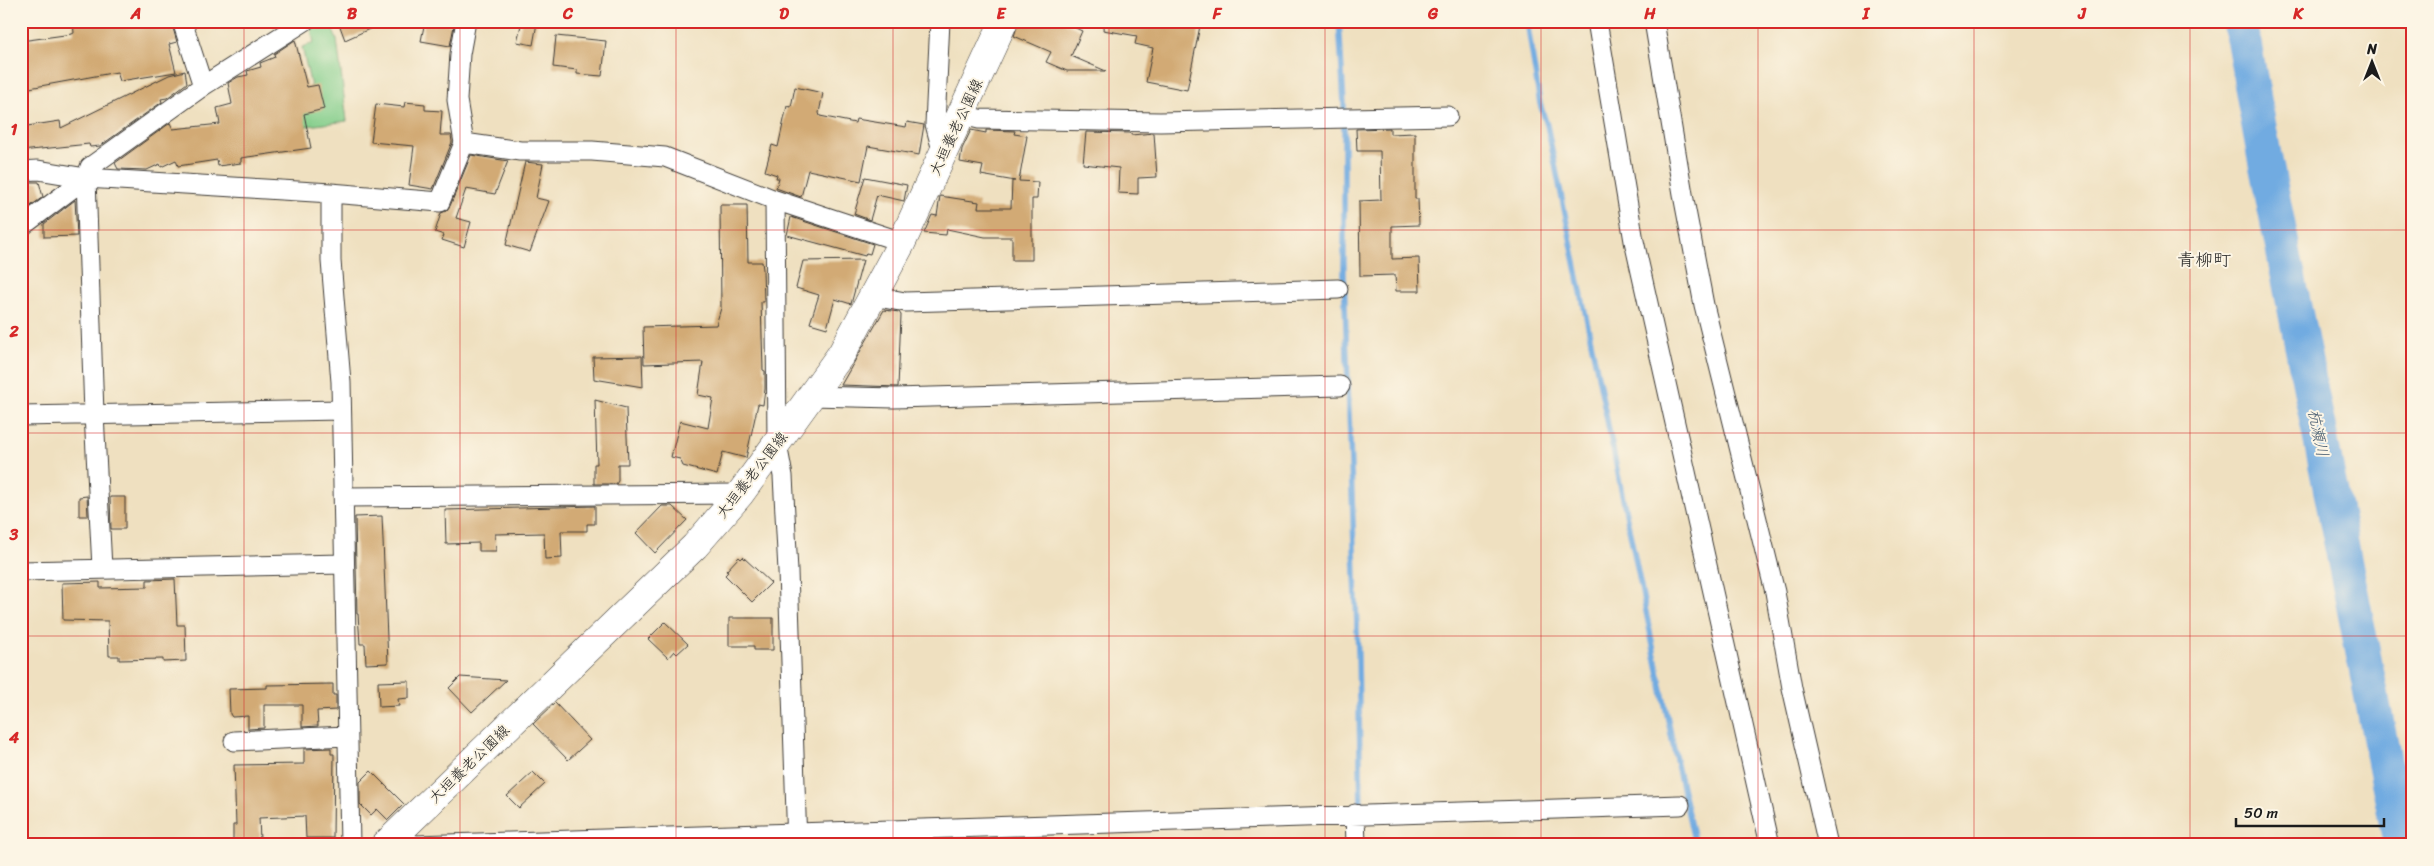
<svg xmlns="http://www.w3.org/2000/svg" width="2434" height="866" font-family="Sriracha,'Klee One',sans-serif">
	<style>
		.green { fill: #84ce8b; stroke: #507554 }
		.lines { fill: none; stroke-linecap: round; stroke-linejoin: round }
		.stream { stroke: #71abe1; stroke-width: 5.5 }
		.river { stroke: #71abe1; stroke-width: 35 }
		.building { fill: #d2aa75 }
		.street-casing { stroke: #3c3935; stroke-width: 21 }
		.primary-casing { stroke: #3c3935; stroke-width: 29 }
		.street { stroke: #fff; stroke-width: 19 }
		.primary { stroke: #fff; stroke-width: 28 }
		.grid { fill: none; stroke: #d62828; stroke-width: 1; stroke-opacity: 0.55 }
		.labels { text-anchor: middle; stroke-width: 4; stroke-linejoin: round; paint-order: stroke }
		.street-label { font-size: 15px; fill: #1c1c1c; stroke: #fcf5e5 }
		.water-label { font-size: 16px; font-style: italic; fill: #3e556b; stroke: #fcf5e5 }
		.quarter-label { font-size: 18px; fill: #1c1c1c; stroke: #fcf5e5 }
		.neatline { fill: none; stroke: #d62828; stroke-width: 2 }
		.grid-label { font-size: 16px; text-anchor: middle; font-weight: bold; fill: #d62828 }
	</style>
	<rect width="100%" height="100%" fill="#fcf5e5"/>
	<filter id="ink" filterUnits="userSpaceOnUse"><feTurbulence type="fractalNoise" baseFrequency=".02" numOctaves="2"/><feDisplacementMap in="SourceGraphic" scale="10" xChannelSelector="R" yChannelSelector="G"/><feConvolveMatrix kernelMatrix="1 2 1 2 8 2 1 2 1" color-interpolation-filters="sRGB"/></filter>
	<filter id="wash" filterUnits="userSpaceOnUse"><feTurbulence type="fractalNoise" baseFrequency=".0096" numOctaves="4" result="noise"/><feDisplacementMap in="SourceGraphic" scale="20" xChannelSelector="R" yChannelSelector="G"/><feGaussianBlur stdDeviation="1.12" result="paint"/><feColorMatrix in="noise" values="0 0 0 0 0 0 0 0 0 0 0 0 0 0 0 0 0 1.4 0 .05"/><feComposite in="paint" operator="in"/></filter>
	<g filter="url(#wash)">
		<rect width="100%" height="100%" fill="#efe0c0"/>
		<path class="green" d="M314,21H329L337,40L347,121L300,127L297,107L315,104L302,47L314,43L310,25Z"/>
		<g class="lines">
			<path class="stream" d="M1339,21L1344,104V276L1358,655L1361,811
				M1527,21L1540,104L1547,125L1678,769L1695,845"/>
			<path class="river" d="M2240,21L2264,154L2401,845"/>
		</g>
		<g id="blocks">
			<path class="building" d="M73,21H171L177,42L169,44L176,72L120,81L117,72L24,89L21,41L72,34L74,33Z
				M338,21H387L345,40Z
				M425,21H443L442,23L454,26L450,46L421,41Z
				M522,21L537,23L533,45L517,42Z
				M1019,21H1061L1082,31L1071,56L1106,71H1067L1046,62L1051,52L1014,36Z
				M1104,21H1201L1187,90L1146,82L1153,48L1135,44L1137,36L1103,30Z
				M556,36L606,41L602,76L577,74V70L553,67Z
				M295,40L307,87L318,85L324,109L304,114L311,148L241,158V163L218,166L217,160L178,166L176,160L161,167L160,164L147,170L118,169L115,163L170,123L173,129L220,124L217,108L232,104L228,83L238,77L248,75L247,71L261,67L260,63L275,57L274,54Z
				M185,71L187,83L167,98L161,99L162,102L100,146L90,147L89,144L21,151V127L60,121L61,128L169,75Z
				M795,87L823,93L819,113L820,116L855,123L856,119L906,127L907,122L924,125L919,155L868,146L861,181L808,170L801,197L776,188L779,178H776L777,175L765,171L772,145L778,147L787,106L791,107Z
				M405,102L425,104V110L442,111L440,135H451L452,142L433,189L409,185L414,146L371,142L376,104L404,107Z
				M1390,128V134L1415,133V199H1418L1419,225L1392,226V259L1419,258L1420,291H1396L1395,275L1360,276L1359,201L1381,200L1380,151H1357L1356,129Z
				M971,130L986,133V130L1015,131L1014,134L1027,136L1019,181L1038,182L1037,199H1032V260H1012V237H985L947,229L946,235L924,233L932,215L937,216L940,196L979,202L978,208H1011L1012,181H1015L981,175L983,166L960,162L962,149Z
				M1086,132L1131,133V135L1154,133L1157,177L1138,178V194L1118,193L1119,168L1083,164Z
				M471,155L508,161L495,194L466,189L456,218L471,222L464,247L442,240L444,235L435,232L441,213L446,211L450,206Z
				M525,162L543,164L536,198L549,201L530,252L506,245Z
				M865,177L907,185L904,201L877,195L870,220L854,214Z
				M21,182H39L43,197L21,213Z
				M75,200L77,236L44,237V224Z
				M720,205H747L748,262H762L763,269L764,302H761L763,370L765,371V389L763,405L758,404L746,458L723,452L717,475L683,466L680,459L671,457L680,421L708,428L713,398L698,395L703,362L644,364L643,327L716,325L721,308Z
				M791,217L873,244L870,254L866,253L865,256L787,235Z
				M863,260L851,304L835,299L827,328L810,323L819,295L796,288L803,261Z
				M884,310L899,312L901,315L898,387L841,385Z
				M642,356L643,387L594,379L593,357Z
				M595,400L626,408L628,464H618V481L616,484H594V464H597Z
				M87,496L88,516H79V497Z
				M110,497H125V529H111Z
				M595,506V524H587V531H561L562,558L545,559L544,533L495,534L496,551H479V543L446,544L445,510Z
				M662,506H672L687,520L655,553L636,533Z
				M382,516L388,663L366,664L365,644H360L358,614H357L355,517Z
				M739,557L741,559L743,557L771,583L752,602L725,575L728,572L726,571Z
				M175,579L177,625H185L186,661L163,662V659L119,660V656H109L108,621L63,620L62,583L100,582V588L147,587V580Z
				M729,618H773V650H754V646H729Z
				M665,622L688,644L677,654L674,651L668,658L648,639Z
				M460,677L506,680L472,712L449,688Z
				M409,681V698L398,699L399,706L379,707L378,682Z
				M333,684V695H336V710L317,711L318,726L302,727V705H264V728L248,729V716L232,717L230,714L229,689L267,688V685Z
				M555,703L590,740L568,760L533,724Z
				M331,748V754H334L333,838H306L305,816L259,818L260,840L233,841V825H236L234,765L304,764V749Z
				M371,771L404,804L388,820L377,809L371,815L360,804V782Z
				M533,772L545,784L519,808L507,796Z"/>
		</g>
	</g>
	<g filter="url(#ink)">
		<use href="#blocks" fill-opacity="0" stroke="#3c3935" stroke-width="1"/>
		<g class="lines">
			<g class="street-casing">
				<path id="street" d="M182,21L203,86
					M940,21L935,124L943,154
					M1597,21L1634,241L1770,845
					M1654,21L1684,200L1704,305L1775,592L1792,688L1828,845
					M962,115L979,119L1160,122L1448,116
					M464,143L520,151H592L665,157L775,200L902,242
					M21,171L38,170L86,178L331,193L440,202L464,143L457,100L460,54L466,21
					M331,193V261L341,382L350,845
					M775,200L777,444L783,476L788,571L797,845
					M21,227L86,178
					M873,296L905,302L1338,289
					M811,396L894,398L1340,386
					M21,416L341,410
					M343,497L740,494
					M102,568L94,414L86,178L90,167L203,86L305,21
					M21,571L343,564
					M234,741L347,736
					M1355,814L1356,845
					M391,840L417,845L1680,805"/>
			</g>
			<g class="primary-casing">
				<path id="primary" d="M385,845L695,546L740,494L842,353L902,242L1004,21"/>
			</g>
			<use href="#street" class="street"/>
			<use href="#primary" class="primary"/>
		</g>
	</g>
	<path class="grid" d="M244,21V845M460,21V845M676,21V845M893,21V845M1109,21V845M1325,21V845M1541,21V845M1758,21V845M1974,21V845M2190,21V845M21,230H2413M21,433H2413M21,636H2413"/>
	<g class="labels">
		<g class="street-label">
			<text transform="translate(956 127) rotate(-65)" y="5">大垣養老公園線</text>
			<text transform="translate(752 475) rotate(-52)" y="5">大垣養老公園線</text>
			<text transform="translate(469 764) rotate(-44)" y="5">大垣養老公園線</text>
		</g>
		<g class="water-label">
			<text transform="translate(2319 433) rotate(79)" y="6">杭瀬川</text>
		</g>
		<g class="quarter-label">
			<text x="2204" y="266">青柳町</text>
		</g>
	</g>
	<rect width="2434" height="866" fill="none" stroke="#fcf5e5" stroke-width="55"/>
	<g transform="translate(2372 62)" stroke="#fcf5e5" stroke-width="4" paint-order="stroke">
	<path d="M0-4L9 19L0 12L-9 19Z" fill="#1c1c1c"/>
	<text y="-8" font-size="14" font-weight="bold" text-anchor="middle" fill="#1c1c1c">N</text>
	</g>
	<path d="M2236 818v8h148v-8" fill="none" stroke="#1c1c1c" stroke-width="2.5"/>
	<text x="2244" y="818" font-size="15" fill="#1c1c1c" stroke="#fcf5e5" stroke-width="4" paint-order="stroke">50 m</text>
	<rect x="28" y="28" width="2378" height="810" class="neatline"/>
	<g class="grid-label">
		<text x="136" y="19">A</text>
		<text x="352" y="19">B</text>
		<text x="568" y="19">C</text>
		<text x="784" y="19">D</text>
		<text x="1001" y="19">E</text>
		<text x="1217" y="19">F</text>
		<text x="1433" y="19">G</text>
		<text x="1650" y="19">H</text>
		<text x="1866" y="19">I</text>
		<text x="2082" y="19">J</text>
		<text x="2298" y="19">K</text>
		<text x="14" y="135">1</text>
		<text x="14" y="337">2</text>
		<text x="14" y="540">3</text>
		<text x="14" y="743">4</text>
	</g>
</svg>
